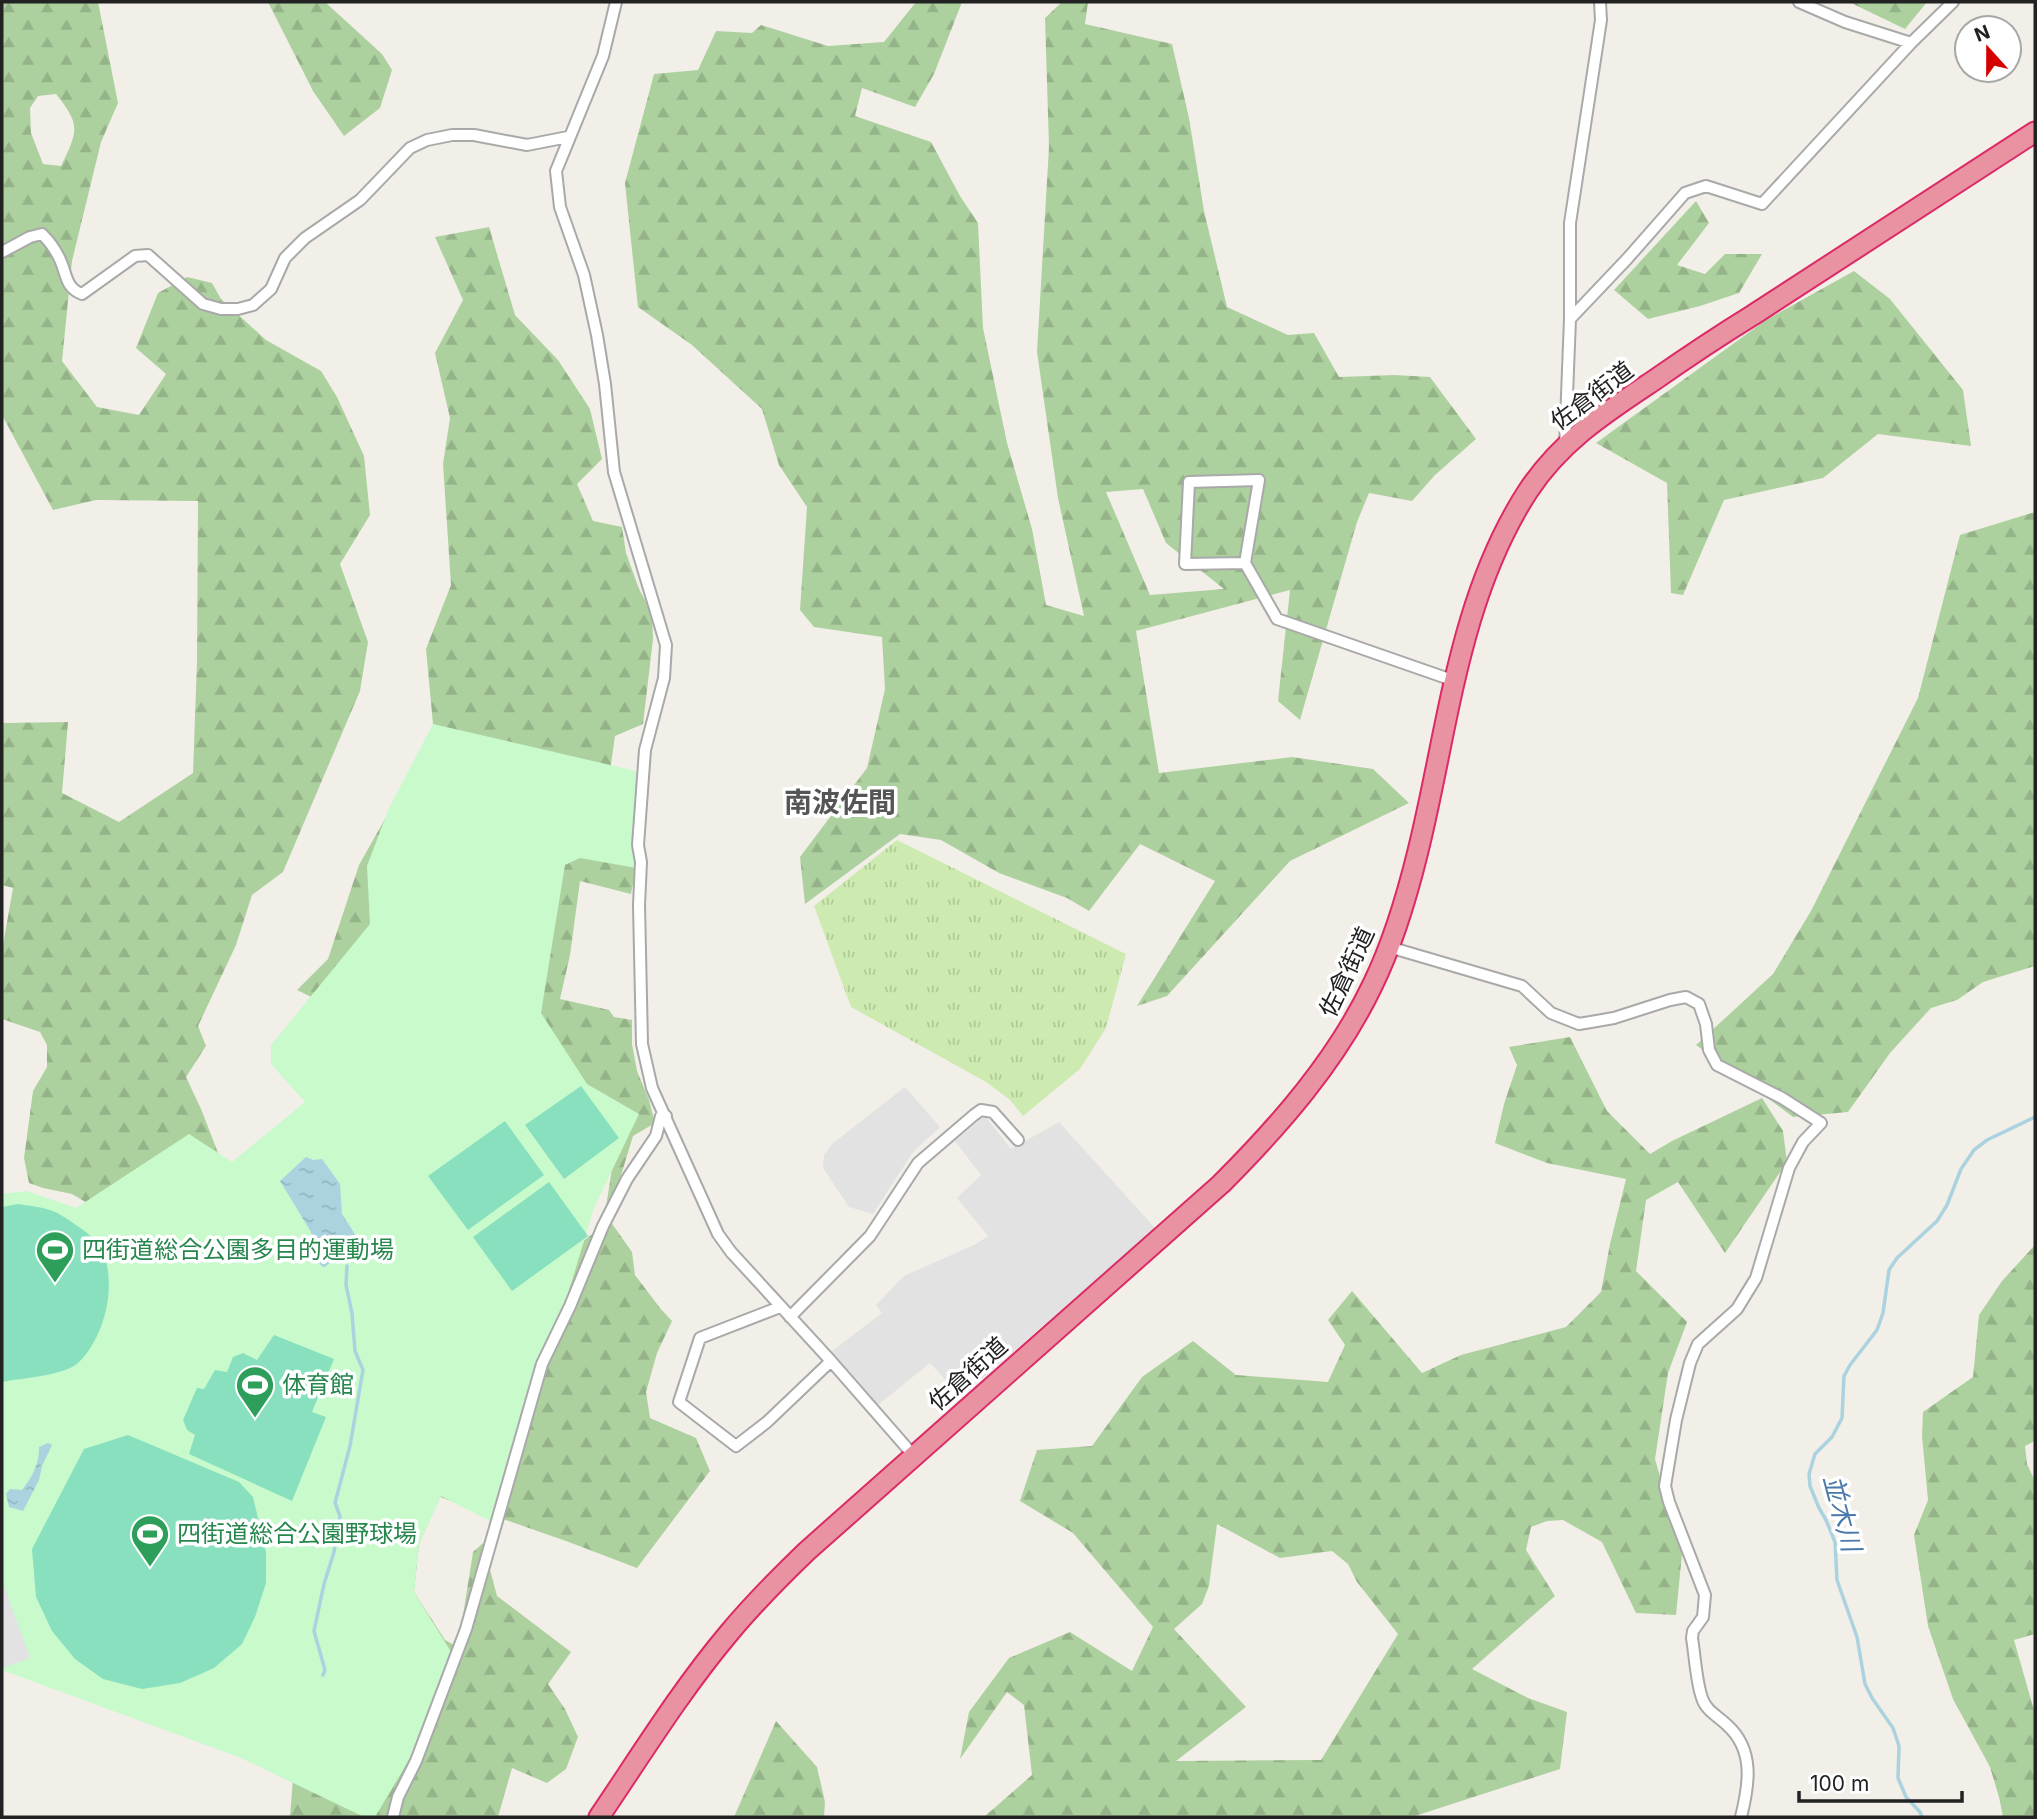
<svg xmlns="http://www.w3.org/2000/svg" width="2037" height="1819" font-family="Inter,'Noto Sans JP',sans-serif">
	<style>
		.grass { fill: url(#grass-tufts) }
		.forest { fill: url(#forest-firs); fill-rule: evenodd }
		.park { fill: #c8facc }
		.pitch { fill: #88e0be }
		.parking { fill: #e2e2e2 }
		.water { fill: url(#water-ripples) }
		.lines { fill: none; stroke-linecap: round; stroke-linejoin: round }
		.stream { stroke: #aad3df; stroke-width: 3.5 }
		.street-casing { stroke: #a9a9a9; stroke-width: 14 }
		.highway-casing { stroke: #dc2a67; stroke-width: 23 }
		.street { stroke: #fff; stroke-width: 10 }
		.highway { stroke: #e892a2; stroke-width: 19 }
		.labels { text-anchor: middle; stroke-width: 7; stroke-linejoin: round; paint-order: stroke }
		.street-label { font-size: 24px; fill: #222; stroke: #fff }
		.leisure-label { font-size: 24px; fill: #27864d; stroke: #fff; text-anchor: start }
		.water-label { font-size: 26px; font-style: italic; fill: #4a7aab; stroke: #fff }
		.quarter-label { font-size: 28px; font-weight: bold; fill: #555; stroke: #fff }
	</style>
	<defs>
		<pattern id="grass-tufts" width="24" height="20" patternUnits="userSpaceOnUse" patternTransform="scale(1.75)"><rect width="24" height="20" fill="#cdebb0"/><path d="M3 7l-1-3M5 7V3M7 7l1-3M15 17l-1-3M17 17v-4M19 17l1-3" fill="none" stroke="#b0c997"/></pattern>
		<pattern id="forest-firs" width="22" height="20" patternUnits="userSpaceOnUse" patternTransform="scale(1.75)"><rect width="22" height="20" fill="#add19e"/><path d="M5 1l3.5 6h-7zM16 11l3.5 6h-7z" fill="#95b388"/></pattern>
		<pattern id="water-ripples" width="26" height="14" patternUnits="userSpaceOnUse" patternTransform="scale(1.75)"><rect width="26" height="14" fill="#aad3df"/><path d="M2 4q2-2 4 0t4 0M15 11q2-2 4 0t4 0" fill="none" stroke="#92b5bf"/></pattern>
	</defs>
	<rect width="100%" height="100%" fill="#f2efe9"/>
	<path class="grass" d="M897,840L1126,954L1106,1028L1080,1069L1023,1116L1010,1100L986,1082L851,1007L814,906Z"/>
	<path class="forest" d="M2,2H98L118,103L101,142L72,261L62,361L97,407L139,415L166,374L136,348L158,293L187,277L212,283L221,299L266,340L321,371L337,397L364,456L370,515L340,564L368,642L360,691L283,872L252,895L236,945L198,1026L206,1046L186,1077L201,1109L224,1168L499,1304L603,1226L621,1111L364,1023L297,990L328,959L359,865L421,755L433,724L426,649L451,585L443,464L450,418L435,353L463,300L435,237L489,227L515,315L558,360L590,409L602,459L577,484L593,521L622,527L626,553L639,589L652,613L653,639L643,724L615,736L610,771L636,868L631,894L580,881L570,955L560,999L609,1010L614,1017L632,1020V1044L637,1071L649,1100L655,1123L633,1136L608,1218L632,1252L635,1275L660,1308L672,1321L657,1353L646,1392L650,1418L696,1438L710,1471L637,1568L566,1541L440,1497L419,1544L414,1592L445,1640L458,1647L473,1552L483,1543L497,1596L571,1652L548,1684L565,1709L578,1737L566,1769L547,1783L512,1768L498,1817H290L293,1778L99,1210L72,1194L43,1188L29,1183L24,1158L33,1091L47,1067V1045L40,1032L2,1019V951L13,888L2,885V723L68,722L62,793L119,822L193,773L197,661L198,501L96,500L53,510L2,415ZM56,94C81,125 78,131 61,166L43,164L31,133L30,108L38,96Z
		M268,2H325L382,54L392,70L380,108L344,136L313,91Z
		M916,2H962L934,74L915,107L862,88L855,116L931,142L960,196L978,223L983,328L1007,443L1032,529L1046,605L1084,616L1058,498L1037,352L1049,147L1045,18L1062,2H1088L1085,24L1172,44L1189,118L1204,211L1227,307L1288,335L1314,333L1339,377L1395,375L1430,377L1476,439L1435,475L1412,501L1369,493L1357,522L1300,720L1278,701L1290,590L1136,631L1159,773L1292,757L1373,769L1409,803L1290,861L1167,996L1137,1006L1215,881L1140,844L1089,911L1067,898L999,873L941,840L900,834L805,904L800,857L867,768L885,689L882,637L814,627L800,610L807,507L779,465L762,409L692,345L638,307L625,183L654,74L698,70L716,31L752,33L761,25L828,46L884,42ZM1143,489L1166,543L1224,589L1150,595L1106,492Z
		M1849,2H1927L1905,29Z
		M1696,201L1709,223L1677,265L1705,274L1725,254H1762L1739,293L1700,306L1648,319L1614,290Z
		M1854,271L1890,299L1963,390L1971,446L1878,434L1823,478L1724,500L1683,595L1671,593L1667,483L1596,443L1766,320Z
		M2035,512V966L1983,982L1957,1000L1931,1008L1890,1053L1848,1112L1793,1117L1696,1045L1773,974L1811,911L1918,698L1960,535Z
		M1570,1037L1607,1111L1650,1154L1672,1141L1762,1098L1783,1131L1787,1162L1725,1253L1678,1182L1646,1200L1636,1271L1687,1322L1668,1373L1655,1459L1682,1554L1676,1615L1636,1613L1602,1542L1563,1520L1547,1521L1531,1527L1526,1550L1555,1596L1472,1669L1528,1698L1567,1712L1560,1769L1412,1817H984L1032,1775L1024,1705L1007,1692L960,1759L969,1712L1009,1658L1070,1632L1132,1671L1153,1627L1073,1533L1020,1501L1037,1450L1092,1446L1142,1377L1193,1341L1236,1375L1328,1382L1345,1345L1328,1320L1352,1291L1422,1373L1461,1355L1566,1327L1601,1292L1610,1244L1626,1179L1547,1163L1495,1143L1504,1104L1517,1065L1509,1047ZM1217,1524L1280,1558L1332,1551L1348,1564L1357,1582L1398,1634L1321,1760L1176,1761L1246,1707L1174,1629L1202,1604L1209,1586Z
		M2035,1245V1441L2025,1446L2027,1464L2035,1481V1634L2014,1640L2035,1714V1817H2003L1999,1797L1990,1767L1953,1699L1928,1626L1914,1535L1928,1500L1922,1436L1923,1412L1973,1377L1979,1315L2002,1281Z
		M776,1721L817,1767L825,1802L824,1817H734Z"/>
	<path class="park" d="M433,724L636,771V868L580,858L565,865L541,1013L587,1084L639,1114L594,1208L498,1525L441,1496L419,1544L414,1592L453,1655L422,1738L375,1817H364L241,1758L2,1670V1194L27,1191L76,1208L189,1134L232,1162L305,1102L271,1064V1045L370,924L367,866L389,808Z"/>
	<path class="pitch" d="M581,1086L619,1138L564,1179L525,1125Z
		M505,1121L544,1175L468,1230L428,1176Z
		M549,1182L588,1236L512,1291L473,1237Z
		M18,1204C30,1206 44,1207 55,1212C63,1215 94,1237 98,1243C120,1277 106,1336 79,1362C65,1376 21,1378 2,1382V1207Z
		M274,1335L334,1359L312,1412L326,1417L292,1501L189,1454L195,1435L187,1430L183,1420L197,1388L204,1389L215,1370L227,1372L233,1357L243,1353L257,1360Z
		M128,1435L239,1482L253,1497L266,1552V1583L255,1617L242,1644L214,1668L180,1683L142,1689L103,1679L75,1659L52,1631L36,1597L32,1549L84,1449Z"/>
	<path class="parking" d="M905,1087L940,1127L913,1152L873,1214L849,1207L823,1168L824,1155L832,1144Z
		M985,1116L1011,1149L1059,1122L1155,1228L961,1397L930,1363L878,1405L832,1351L882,1313L876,1305L904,1276L976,1244L988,1236L957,1198L981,1175L955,1141Z
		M2,1580L30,1658L3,1668L2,1667Z"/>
	<path class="water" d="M306,1157L313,1160L322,1159L340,1184L342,1214L362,1245L371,1256L368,1260L364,1261C338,1241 344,1251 325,1267L321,1266L313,1247L311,1232L280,1181Z
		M48,1443L52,1445L42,1466L39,1480L23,1511L9,1507L6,1494L10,1489L22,1490C32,1478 40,1462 39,1447Z"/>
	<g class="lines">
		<path class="stream" d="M344,1249L345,1254
			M323,1675L325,1670L314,1631L324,1584L334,1552L340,1516L335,1503L350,1446L363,1370L355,1351L352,1313L346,1285L347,1266
			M1922,1817L1920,1812L1906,1797L1898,1778L1899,1746L1893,1728L1872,1698L1865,1684L1857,1637L1837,1580L1835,1542L1826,1520L1819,1508L1810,1486L1809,1474L1815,1454L1832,1437L1842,1418L1844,1376L1850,1365L1877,1330L1883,1313L1889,1270L1897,1258L1937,1221L1947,1205L1961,1169L1974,1150L1987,1140L2035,1117"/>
		<g class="street-casing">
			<path id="street" d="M616,2L603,56L556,171L560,207L584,275L597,335L605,384L614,472L666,645L664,678L645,750L638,845L641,862L639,905L642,1044L652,1088L718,1234L731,1252L831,1361L914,1456
				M1799,2L1845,22L1911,43
				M2,252L30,237L42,234C50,242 57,252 61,262C67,276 66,288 82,294L135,256L148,255L203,304L221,309H238L253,305L271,289L285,258L305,238L360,200L410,148L427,140L452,135H474L527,145L568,137
				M1570,319L1627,259L1685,193L1706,186L1762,204L1911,43L1953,2
				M1565,446L1570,319V223L1596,53L1601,20L1600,2
				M1259,480L1245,563L1185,564L1189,482Z
				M1245,563L1277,619L1455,681
				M1389,947L1522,986L1551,1013L1579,1024L1614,1018L1670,1000L1686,997L1699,1004L1706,1024L1709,1050L1717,1065L1782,1098L1821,1123L1803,1142L1789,1168L1756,1278L1737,1309L1698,1344L1690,1363L1676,1420L1665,1486L1669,1502L1705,1595L1703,1617L1693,1631L1692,1638C1695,1656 1696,1681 1702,1698C1706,1711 1718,1716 1727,1725C1755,1750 1749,1785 1741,1817
				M780,1307L700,1338L679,1402L736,1446L767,1422L831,1361
				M790,1317L870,1236L918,1163L974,1115L981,1110L993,1112L1018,1140
				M393,1817L398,1797L416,1761L466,1629L542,1364L570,1306L603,1226L627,1179L656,1136L661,1116H666"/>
		</g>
		<g class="highway-casing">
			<path id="highway" d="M599,1817C641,1755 681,1690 729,1633C753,1604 780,1577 807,1551L1221,1184C1280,1125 1337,1060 1373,984C1393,943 1407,896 1418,851C1448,730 1458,599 1528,491C1561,441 1605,413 1653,381C1686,358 1719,336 1753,315C1847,254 1941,193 2035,132"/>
		</g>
		<use href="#street" class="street"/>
		<use href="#highway" class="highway"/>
	</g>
	<defs>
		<g id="stadium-pin" transform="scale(2.0125)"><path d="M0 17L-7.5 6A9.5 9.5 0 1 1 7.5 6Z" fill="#2e9e5b" stroke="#fff"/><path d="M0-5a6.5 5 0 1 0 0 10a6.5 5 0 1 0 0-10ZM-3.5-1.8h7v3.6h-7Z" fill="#fff"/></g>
	</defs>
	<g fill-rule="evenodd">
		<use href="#stadium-pin" x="55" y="1250"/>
		<use href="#stadium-pin" x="255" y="1385"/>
		<use href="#stadium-pin" x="150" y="1534"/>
	</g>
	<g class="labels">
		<g class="street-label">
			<text transform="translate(1592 396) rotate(-37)" y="8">佐倉街道</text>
			<text transform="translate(1347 972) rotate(-65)" y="8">佐倉街道</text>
			<text transform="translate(968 1374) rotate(-42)" y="8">佐倉街道</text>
		</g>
		<g class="leisure-label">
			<text x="82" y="1258">四街道総合公園多目的運動場</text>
			<text x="282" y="1393">体育館</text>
			<text x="177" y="1542">四街道総合公園野球場</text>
		</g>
		<g class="water-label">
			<text transform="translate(1842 1513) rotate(75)" y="9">並木川</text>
		</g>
		<g class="quarter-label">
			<text x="840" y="812">南波佐間</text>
		</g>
	</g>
	<rect width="2037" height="1819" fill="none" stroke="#222222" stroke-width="7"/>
	<g transform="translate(1988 49) rotate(339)"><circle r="33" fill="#ffffff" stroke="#a7a7a7" stroke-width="2"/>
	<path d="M0-5L12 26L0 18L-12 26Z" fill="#d40000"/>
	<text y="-10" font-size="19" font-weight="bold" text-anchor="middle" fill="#222222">N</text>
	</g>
	<path d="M1799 1791v10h163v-10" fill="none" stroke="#222222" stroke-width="3.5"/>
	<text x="1810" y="1791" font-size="21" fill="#222222" stroke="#ffffff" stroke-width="5" paint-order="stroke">100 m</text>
</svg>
